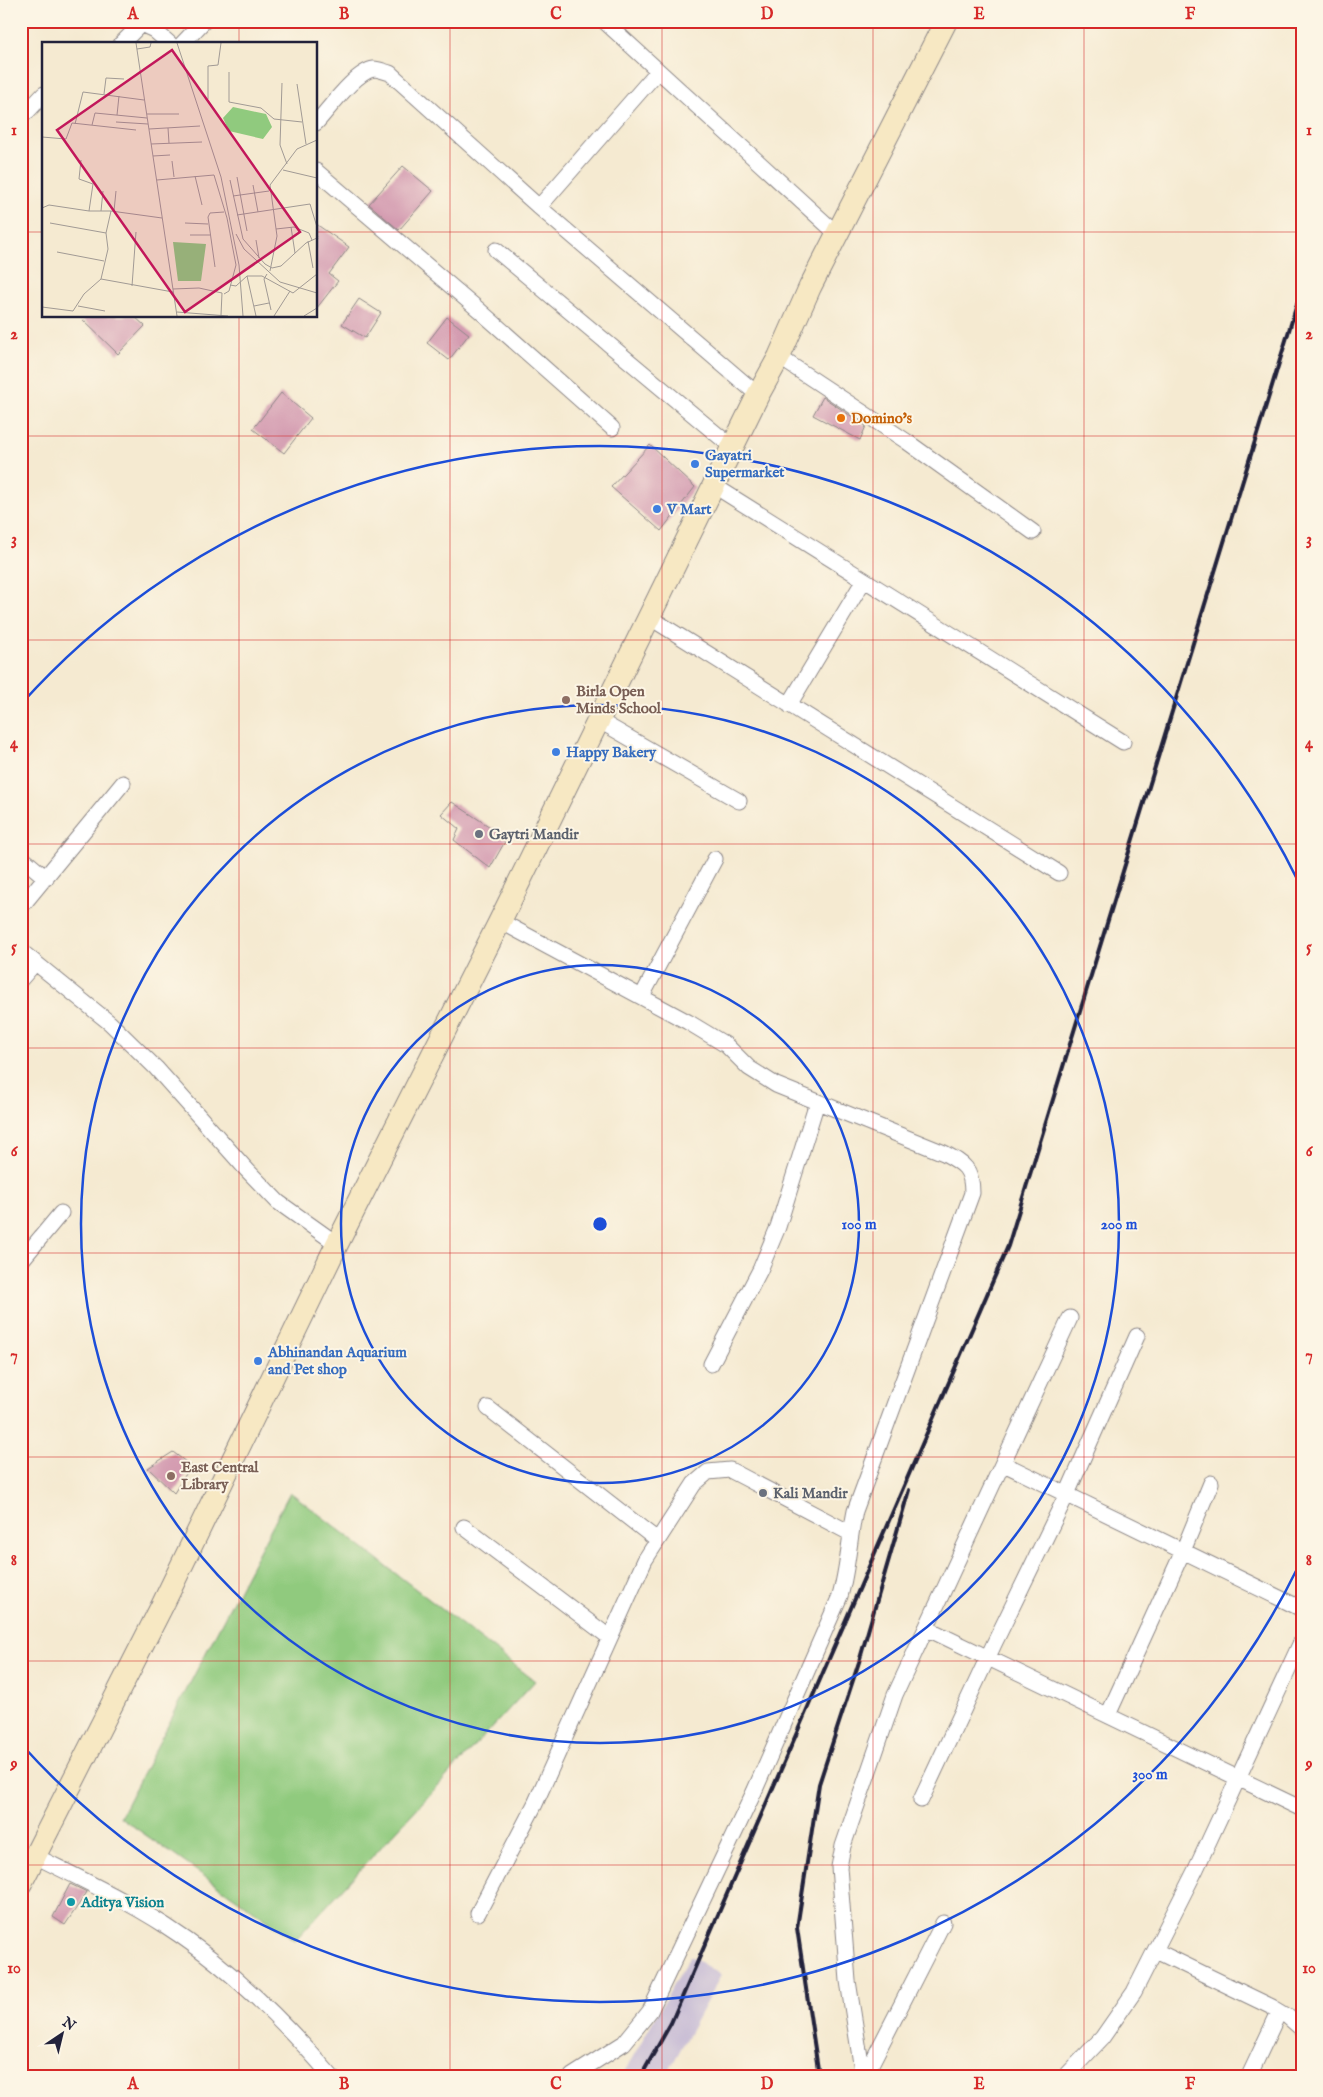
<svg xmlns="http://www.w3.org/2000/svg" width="1323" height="2097" font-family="'IM FELL English',serif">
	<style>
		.industrial { fill: #cabfd6 }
		.green { fill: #90ca7e; stroke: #59765c }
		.building { fill: #d49cb1 }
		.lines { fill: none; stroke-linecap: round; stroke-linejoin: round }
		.street-casing { stroke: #8c8686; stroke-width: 17 }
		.secondary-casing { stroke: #8c8686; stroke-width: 24 }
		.street { stroke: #fff; stroke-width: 15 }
		.secondary { stroke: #f7e8c3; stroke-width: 22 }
		.rail { stroke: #22223b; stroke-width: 4 }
		.grid { fill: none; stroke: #d62828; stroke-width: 1; stroke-opacity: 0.55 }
		.ring { fill: none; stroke: #1d4ed8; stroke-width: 2.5 }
		.food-dot { fill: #e8710a; stroke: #fcf5e5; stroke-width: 2 }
		.shop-dot { fill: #3f7fe0; stroke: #fcf5e5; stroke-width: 2 }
		.education-dot { fill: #8d6e63; stroke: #fcf5e5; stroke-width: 2 }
		.worship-dot { fill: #6b7280; stroke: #fcf5e5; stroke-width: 2 }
		.culture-dot { fill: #0f9aa8; stroke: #fcf5e5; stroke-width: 2 }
		.labels { text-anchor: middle; stroke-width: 4; stroke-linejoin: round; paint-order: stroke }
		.food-label { font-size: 15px; font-weight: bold; fill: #c56008; stroke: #fcf5e5; text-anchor: start }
		.shop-label { font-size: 15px; font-weight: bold; fill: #366cbe; stroke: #fcf5e5; text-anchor: start }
		.education-label { font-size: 15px; font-weight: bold; fill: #785e54; stroke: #fcf5e5; text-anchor: start }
		.worship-label { font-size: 15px; font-weight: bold; fill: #5b616d; stroke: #fcf5e5; text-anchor: start }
		.culture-label { font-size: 15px; font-weight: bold; fill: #0d838f; stroke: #fcf5e5; text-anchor: start }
		.inset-road { fill: none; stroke: #a19a95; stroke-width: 1 }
		.view { fill: #c2185b; fill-opacity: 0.15; stroke: #c2185b; stroke-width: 2.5 }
		.inset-edge { fill: none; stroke: #22223b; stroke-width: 2.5 }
		.centre { fill: #1d4ed8; stroke: #fcf5e5; stroke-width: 2.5 }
		.ring-label { font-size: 15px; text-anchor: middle; font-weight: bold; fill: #1d4ed8; stroke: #fcf5e5; stroke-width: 4; stroke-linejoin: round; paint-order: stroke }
		.neatline { fill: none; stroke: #d62828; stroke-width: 2 }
		.grid-label { font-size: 16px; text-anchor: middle; font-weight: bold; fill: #d62828 }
	</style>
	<rect width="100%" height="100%" fill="#fcf5e5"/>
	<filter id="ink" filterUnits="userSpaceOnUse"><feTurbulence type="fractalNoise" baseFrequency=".02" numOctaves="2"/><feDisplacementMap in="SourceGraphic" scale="10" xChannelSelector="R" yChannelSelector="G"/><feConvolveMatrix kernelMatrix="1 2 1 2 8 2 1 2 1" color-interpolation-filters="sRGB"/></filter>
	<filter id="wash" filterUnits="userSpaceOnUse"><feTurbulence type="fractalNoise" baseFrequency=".0096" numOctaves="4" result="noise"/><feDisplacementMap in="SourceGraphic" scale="20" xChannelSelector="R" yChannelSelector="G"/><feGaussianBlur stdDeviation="1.12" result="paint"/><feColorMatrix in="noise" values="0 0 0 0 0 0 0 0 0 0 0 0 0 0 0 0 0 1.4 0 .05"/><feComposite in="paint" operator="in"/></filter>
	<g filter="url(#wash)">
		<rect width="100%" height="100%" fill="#f5ead1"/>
		<path class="industrial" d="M690,1956L721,1975L666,2076H622Z"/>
		<path class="green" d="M290,1492L535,1681L295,1940L120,1817Z"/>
		<g id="blocks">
			<path class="building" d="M403,166L433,191L399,230L369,204Z
				M316,224L349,247L329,274L338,281L316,309Z
				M359,299L381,313L365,338L342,324Z
				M79,316H134L145,326L118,354Z
				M447,317L469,334L449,360L427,343Z
				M281,393L311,418L284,453L253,429Z
				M823,397L866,426L860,440L813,415Z
				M650,445L695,487L661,531L611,487Z
				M452,802L507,838L490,868L454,840L459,829L441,814Z
				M173,1452L191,1466L174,1493L148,1468Z
				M70,1884L87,1892L65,1925L53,1917Z"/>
		</g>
	</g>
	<g filter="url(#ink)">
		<use href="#blocks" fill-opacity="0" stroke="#8c8686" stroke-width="1"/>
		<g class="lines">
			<g class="street-casing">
				<path id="street" d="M604,21L837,234
					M121,44L141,24L154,30L170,44
					M182,44L204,21
					M21,114L28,111L44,94
					M316,123C329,109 356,71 374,69C379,69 385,72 390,73L539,207L758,395
					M316,171L479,310L612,428
					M539,207L658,71
					M496,250L732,447
					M779,357L906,441L1033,532
					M713,485L1123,742
					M649,617L1059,873
					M789,705L864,580
					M598,720L739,801
					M21,857L46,878
					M21,907L123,783
					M500,921L688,1022L726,1045L749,1068L776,1085L944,1153C964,1164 972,1168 972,1193L855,1511C849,1540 848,1568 840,1596L754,1792L650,2011L624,2043L572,2076
					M21,951L110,1023L156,1068L246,1169L278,1202L337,1244
					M21,979L35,963
					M642,996L715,859
					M21,1261L61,1213
					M711,1364L760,1270L778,1227L817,1102
					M488,1408L657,1540
					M1004,1464L1302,1609
					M464,1527L609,1637
					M926,1628L1302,1809
					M1108,1715L1183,1551L1211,1483
					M921,1800L994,1644L1067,1494L1137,1336
					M35,1856C79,1878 124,1899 166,1926C228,1966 283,2020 331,2076
					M478,1913L535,1804L645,1560L694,1484L708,1472L730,1470L850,1533
					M1156,1951L1272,2007L1287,2016L1302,2029
					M863,2076L848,1981L839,1867L843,1846L895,1695L1070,1318
					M865,2076L943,1923
					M1066,2076L1102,2038L1134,1992L1196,1869L1302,1640
					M1249,2076L1279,2012"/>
			</g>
			<g class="secondary-casing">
				<path id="secondary" d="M21,1883L163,1604L337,1244L500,921L758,395L779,357L810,287L946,21"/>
			</g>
			<use href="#street" class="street"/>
			<use href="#secondary" class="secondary"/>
			<path class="rail" d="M641,2076L671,2023L1008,1246L1302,288
				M819,2076L797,1928L819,1784L859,1662L909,1490"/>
		</g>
	</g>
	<path class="grid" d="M239,21V44M450,21V2076M662,21V2076M873,21V2076M1084,21V2076M21,232H44M316,232H1302M239,316V2076M21,436H1302M21,640H1302M21,844H1302M21,1048H1302M21,1253H1302M21,1457H1302M21,1661H1302M21,1865H1302"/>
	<g class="ring">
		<circle cx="600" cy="1224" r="259"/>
		<circle cx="600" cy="1224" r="519"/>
		<path d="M1299 1565A778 778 0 0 1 22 1745M22 703A778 778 0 0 1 1299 883"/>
	</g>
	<circle class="food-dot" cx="841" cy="418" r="5"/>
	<g class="shop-dot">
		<circle cx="695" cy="464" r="5"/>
		<circle cx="657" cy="509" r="5"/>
		<circle cx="556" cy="752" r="5"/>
		<circle cx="258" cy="1361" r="5"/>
	</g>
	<g class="education-dot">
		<circle cx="566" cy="700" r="5"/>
		<circle cx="171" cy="1476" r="5"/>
	</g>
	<g class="worship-dot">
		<circle cx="479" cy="834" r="5"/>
		<circle cx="763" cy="1493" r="5"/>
	</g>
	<circle class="culture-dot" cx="71" cy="1902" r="5"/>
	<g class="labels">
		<g class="food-label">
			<text x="851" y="423">Domino's</text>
		</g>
		<g class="shop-label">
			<text x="705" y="460">Gayatri<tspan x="705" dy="17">Supermarket</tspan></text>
			<text x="667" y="514">V Mart</text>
			<text x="566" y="757">Happy Bakery</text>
			<text x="268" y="1357">Abhinandan Aquarium<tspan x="268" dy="17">and Pet shop</tspan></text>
		</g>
		<g class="education-label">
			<text x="576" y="696">Birla Open<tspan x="576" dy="17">Minds School</tspan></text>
			<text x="181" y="1472">East Central<tspan x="181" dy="17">Library</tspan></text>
		</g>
		<g class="worship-label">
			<text x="489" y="839">Gaytri Mandir</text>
			<text x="773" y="1498">Kali Mandir</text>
		</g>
		<g class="culture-label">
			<text x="81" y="1907">Aditya Vision</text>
		</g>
	</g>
	<g transform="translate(42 42)">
		<rect width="275" height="275" fill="#f5ead1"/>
		<path d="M191,65L224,72L230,85L221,97L187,89L181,76ZM131,200L164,202L159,239H136Z" fill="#90ca7e"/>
		<path class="inset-road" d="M94,1L135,274M135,1L179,135L197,223L201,274M95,7L108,5L109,1M187,30V60L219,66L232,77L260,80M240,41L238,103L245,122M255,42L264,102M62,52L64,36L82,37M166,57V24L176,23L179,1M105,72H137M75,73L77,54M74,80L106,82M33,82L41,50L102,58M50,83L53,71L105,76M126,86L127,101M107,87L158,84M0,95L24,97L30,81L94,88M109,102L160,100M111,114L128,113M39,118L37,137L51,142L47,169H69M130,119L132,135M241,128L275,136M153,134L160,163M195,135L205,189M115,138L172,133L185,176L194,223L187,249L182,252M188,138L201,197L223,222L230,226L239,224L264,201L275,196M211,143L216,170M191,154L227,149M0,166L7,163L47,169M59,169L61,149M72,169L74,149M195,173L268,162L275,185M8,181L64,191M143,181L166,182M249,185L253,211M234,187L252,185L267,191L270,198M194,192L202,207L238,240L275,251M148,193H168M214,198L217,216M266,199L271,226M15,210L62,219M173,225L166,175L168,171L182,170M228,229L235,194L228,143L255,107L275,98M225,232L222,237L229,268M205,234L214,274M59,237L131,250M188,243L194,244L205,234H220L251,251L275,232M90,244L94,190M131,247L157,246L180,251L179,273M36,264L63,269M212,264L227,261M0,265L31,269L42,252L59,237L66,207L64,191L69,169L120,176M135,270L186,274M232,274L248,249M262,274L275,266"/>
		<path class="view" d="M130,8L258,190L143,270L15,88Z"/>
		<rect width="275" height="275" class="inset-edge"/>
	</g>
	<circle cx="600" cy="1224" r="8" class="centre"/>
	<g class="ring-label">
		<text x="859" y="1229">100 m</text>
		<text x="1119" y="1229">200 m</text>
		<text x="1150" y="1779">300 m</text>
	</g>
	<rect width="1323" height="2097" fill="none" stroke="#fcf5e5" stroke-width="55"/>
	<g transform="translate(62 2034) rotate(35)" stroke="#fcf5e5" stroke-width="4" paint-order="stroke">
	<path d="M0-4L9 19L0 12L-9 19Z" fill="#22223b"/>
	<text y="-8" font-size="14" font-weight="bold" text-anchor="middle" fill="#22223b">N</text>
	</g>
	<rect x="28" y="28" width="1268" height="2042" class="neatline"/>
	<g class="grid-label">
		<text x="133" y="19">A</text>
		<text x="344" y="19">B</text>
		<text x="556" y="19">C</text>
		<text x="767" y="19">D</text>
		<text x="979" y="19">E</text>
		<text x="1190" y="19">F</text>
		<text x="14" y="135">1</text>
		<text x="1309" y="135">1</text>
		<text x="14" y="339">2</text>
		<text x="1309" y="339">2</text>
		<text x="14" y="544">3</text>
		<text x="1309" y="544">3</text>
		<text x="14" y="748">4</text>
		<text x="1309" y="748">4</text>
		<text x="14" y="952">5</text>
		<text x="1309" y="952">5</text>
		<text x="14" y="1156">6</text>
		<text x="1309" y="1156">6</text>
		<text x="14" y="1360">7</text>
		<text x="1309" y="1360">7</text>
		<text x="14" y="1565">8</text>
		<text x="1309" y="1565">8</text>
		<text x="14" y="1769">9</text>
		<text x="1309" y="1769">9</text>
		<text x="14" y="1973">10</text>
		<text x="1309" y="1973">10</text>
		<text x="133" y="2089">A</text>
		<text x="344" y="2089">B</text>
		<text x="556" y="2089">C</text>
		<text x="767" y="2089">D</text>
		<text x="979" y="2089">E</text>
		<text x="1190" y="2089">F</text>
	</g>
</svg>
